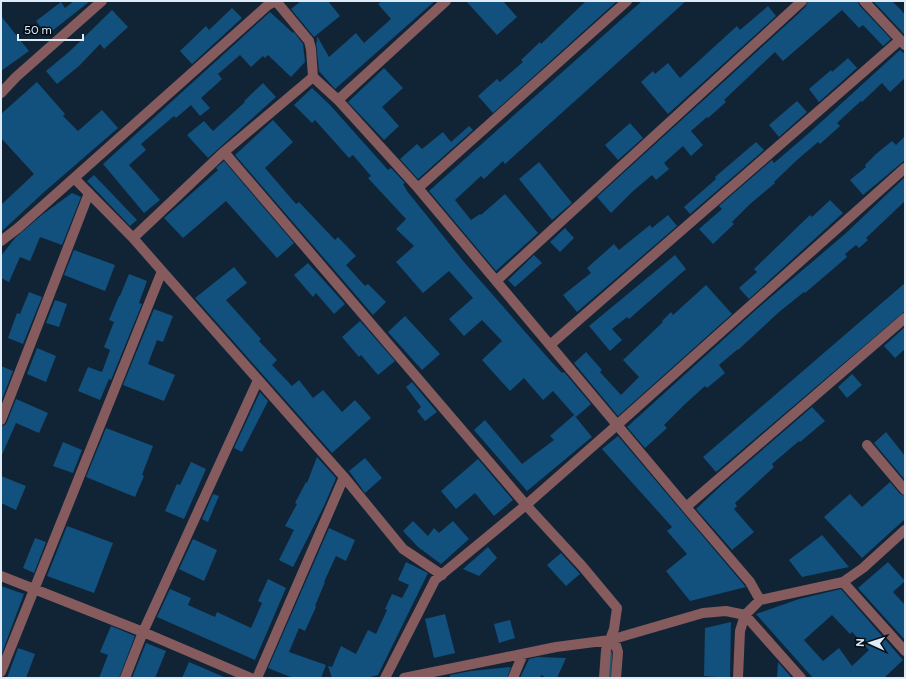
<svg xmlns="http://www.w3.org/2000/svg" width="906" height="679" font-family="Figtree,sans-serif">
	<style>
		.lines { fill: none; stroke-linecap: round; stroke-linejoin: round }
		.stream { stroke: #1b536f; stroke-width: 2.5 }
		.building { fill: #12507e; fill-rule: evenodd }
		.street { stroke: #855b5e; stroke-width: 10 }
	</style>
	<rect width="100%" height="100%" fill="#112435"/>
	<g class="lines">
		<path class="stream" d="M610,678L611,653"/>
	</g>
	<path class="building" d="M74,1H90L47,35L36,21L61,2L65,8Z
		M301,1H328L340,16L314,37L291,9Z
		M382,1H435L335,89L319,71L316,42L317,43V36L329,57L356,33L364,43L391,19L378,4Z
		M466,1H503L517,17L497,35Z
		M586,1H617L493,113L478,96L497,79L500,82L523,62L521,60L540,42L541,44Z
		M642,1H686L505,164L503,161L484,179L481,176L455,200L471,220L480,214L481,215L505,194L538,233L496,271L429,191Z
		M808,1H858L859,5L891,39L883,46L863,25L859,28L842,10L783,61L775,52L724,100L726,102L708,118L707,117L691,131L703,145L691,156L683,146L664,163L669,169L656,180L652,175L632,192L611,213L597,197L797,15L806,6Z
		M873,1H892L901,10L905,15V35Z
		M768,6L776,16L668,114L641,82L653,71L655,74L668,63L680,78L737,26L740,30Z
		M232,8L242,18L192,64L180,51L206,26L209,30Z
		M112,10L128,27L104,49L100,44L79,66L57,84L46,71L70,51Z
		M270,12L293,33L294,32L303,44L305,62L291,77L268,55L265,58L263,56L251,67L240,55L218,74L222,79L201,98L210,108L200,116L191,105L176,118L174,116L141,144L146,150L129,165L160,200L144,213L103,164Z
		M1,16L29,51L1,71Z
		M900,50L905,54V78L890,92L882,83L862,102L861,101L837,123L840,126L820,144L818,142L797,160L774,182L775,183L750,204L732,222L734,224L713,244L699,229L722,209L719,206L772,160L774,163L809,133Z
		M848,58L857,68L819,102L809,89L831,70L832,72Z
		M384,68L403,88L382,107L399,126L384,140L348,102Z
		M37,82L65,114L63,116L78,131L102,110L118,128L43,193L1,232V205L34,174L1,138V114Z
		M263,83L276,97L208,158L187,135L204,121L213,131L245,102L244,101Z
		M312,88L330,105L388,170L391,168L405,183L403,184L407,191L464,262L548,358L562,373L564,372L591,404L576,417L553,391L543,400L524,378L510,391L482,360L502,341L482,320L464,336L449,319L473,298L449,271L423,293L396,262L414,246L396,229L406,219L368,178L371,176L353,155L349,158L315,120L312,123L294,105Z
		M797,101L807,112L779,137L769,125Z
		M273,120L293,142L265,168L296,204L299,202L335,240L338,237L356,256L346,265L365,286L368,284L386,302L373,315L235,155Z
		M630,123L643,138L618,160L605,145Z
		M469,126L473,130L418,179L400,159L417,144L422,149L443,132L451,142Z
		M905,136V160L863,195L850,180L866,167L865,165L876,154L892,141L896,145Z
		M756,142L764,150L690,214L684,207L716,179L715,177Z
		M224,161L294,243L277,258L226,201L183,238L164,218L218,170L216,168Z
		M539,162L572,203L552,220L519,179Z
		M94,175L137,220L130,226L87,181Z
		M905,177V201L866,238L868,240L859,248L856,245L845,254L847,257L805,293L804,292L779,312L738,350V349L719,365L725,373L707,388L705,386L684,405L664,425L667,428L645,448L627,427L758,308L845,234Z
		M72,193L81,197L62,245L40,237L30,261L20,257L9,282L1,278V256L15,238L43,214Z
		M830,200L843,213L749,299L739,288L757,272L754,269L810,215L812,217Z
		M668,215L677,226L577,312L563,295L591,273L587,268L614,244L619,250L650,225L652,228Z
		M565,228L574,238L560,252L550,242Z
		M74,250L115,265L105,291L64,275Z
		M534,255L542,263L515,287L508,280Z
		M675,255L686,269L629,319L627,317L612,329L622,340L610,351L589,326Z
		M308,263L345,304L334,314L316,293L313,297L294,275Z
		M234,267L247,283L226,300L261,339L259,341L277,360L272,365L292,386L299,380L313,398L323,390L342,412L355,400L371,418L332,453L195,298Z
		M129,274L147,281L139,303L142,304L111,380L109,379L100,400L78,391L88,367L102,372L110,350L104,347L114,322L109,320L119,296H120Z
		M905,283V311L716,472L703,457Z
		M706,285L732,314L618,416L574,363L586,352L602,370L600,372L621,395L639,377L623,360L663,322L662,321L671,312L673,315Z
		M29,292L42,297L23,344L8,338L17,313L20,314Z
		M55,300L67,304L59,327L46,323Z
		M154,309L173,316L163,342L157,340L148,364L175,375L164,401L123,385Z
		M405,316L440,354L422,370L388,332Z
		M360,321L395,361L378,375L361,355L359,357L342,337Z
		M905,327V349L895,358L884,346Z
		M37,348L56,356L46,382L27,374Z
		M1,366L13,371L1,402Z
		M852,374L862,385L847,398L838,387Z
		M412,382L437,412L425,421L417,411L421,407L406,387Z
		M260,392L268,401L242,452L234,448Z
		M16,399L48,413L39,433L16,423L1,457V426L5,425L7,422Z
		M812,407L825,421L800,442L799,441L772,464L774,467L735,503L737,506L734,509L754,532L732,550L696,509L725,482Z
		M574,415L592,437L527,491L474,430L485,420L522,464L554,440L550,436Z
		M106,428L153,446L142,475L144,476L135,497L86,477Z
		M886,432L905,456V480L874,443Z
		M618,436L745,586L746,587L690,601L666,571L687,554L667,531L672,527L602,449Z
		M63,442L82,450L73,473L53,466Z
		M317,457L336,478L324,506L293,567L279,560L294,530L285,526L297,504L295,503L306,482L307,483Z
		M365,458L382,478L365,493L349,471Z
		M478,459L513,500L494,516L475,493L456,509L441,491Z
		M191,462L206,469L184,519L165,511L177,484L180,485Z
		M1,476L26,486L16,510L1,503Z
		M890,482L900,494L905,496V519L862,558L824,517L850,494L862,507Z
		M213,494L219,496L208,522L202,519Z
		M413,521L428,536L434,528L439,533L453,521L469,539L441,564L418,547L403,531Z
		M67,526L113,543L94,593L47,576Z
		M329,528L355,540L346,561L336,556L324,582H325L315,606L316,607L305,631L299,628L289,652L326,665L321,678H293L268,668Z
		M822,535L849,567L802,577L789,560Z
		M35,538L46,542L34,573L23,568Z
		M193,539L217,550L204,581L179,569Z
		M488,547L497,558L479,576L463,569Z
		M561,553L580,574L566,586L547,565Z
		M406,562L428,573L378,675L366,678H332L328,666L332,667L341,646L356,654L368,630L376,634L387,610L385,609L392,594L402,598L409,585L398,580Z
		M888,562L905,581L893,592L905,605V640L858,588Z
		M268,579L286,588L255,660L157,617L170,589L191,598L188,605L215,617L217,612L251,628L262,603L258,601Z
		M1,586L24,594L2,653H1Z
		M841,589L903,660L884,678H813L756,614L799,599ZM832,615L850,634L852,632L869,650L852,666L839,648L823,661L804,640Z
		M445,614L455,653L434,658L425,619Z
		M510,620L515,638L499,643L494,624Z
		M731,622L730,678L704,676L705,628Z
		M111,626L135,636L119,678H99L108,655L100,652Z
		M146,643L166,651L155,678H132Z
		M18,648L35,654L26,678H7Z
		M538,657L566,658L557,678H547L541,675L540,678H520L529,659Z
		M189,662L210,671L226,678H182Z
		M778,662L792,678H777Z
		M511,667L507,678H450V675L471,671Z"/>
	<g class="lines">
		<path class="street" d="M276,1L309,41L311,49L313,77L338,100L418,188L686,507L750,582L760,600
			M864,1L905,45
			M1,93L16,77L102,1
			M338,100L446,1
			M224,152L526,505L582,566L617,608L614,629L606,650L604,678
			M74,178L133,238L162,271L344,477L403,549L442,575
			M418,188L627,1
			M133,238L224,152L313,77
			M1,241L18,228L268,5L276,1
			M496,281L802,1
			M550,345L900,40
			M1,420L89,193
			M867,445L905,490
			M686,507L905,318
			M1,576L143,632L251,678
			M843,582L905,651
			M614,639L618,652L616,678
			M1,672L162,271
			M125,678L143,632L258,380
			M257,678L344,477
			M385,678L435,580L526,505L617,425L905,168
			M404,678L556,647L610,640L703,613L726,611L745,615L801,678
			M513,678L523,654
			M738,678L740,631L745,615L760,600L843,582L863,568L905,530"/>
	</g>
	<rect width="906" height="679" fill="none" stroke="#dfebf7" stroke-width="4"/>
	<g transform="translate(870 643) rotate(273)" stroke="#050d14" stroke-width="3" paint-order="stroke">
	<path d="M0-3L7 15L0 10L-7 15Z" fill="#dfebf7"/>
	<text y="-6" font-size="11" font-weight="bold" text-anchor="middle" fill="#dfebf7">N</text>
	</g>
	<path d="M18 34v6h65v-6" fill="none" stroke="#dfebf7" stroke-width="2"/>
	<text x="24" y="34" font-size="12" fill="#dfebf7" stroke="#050d14" stroke-width="3" paint-order="stroke">50 m</text>
</svg>
